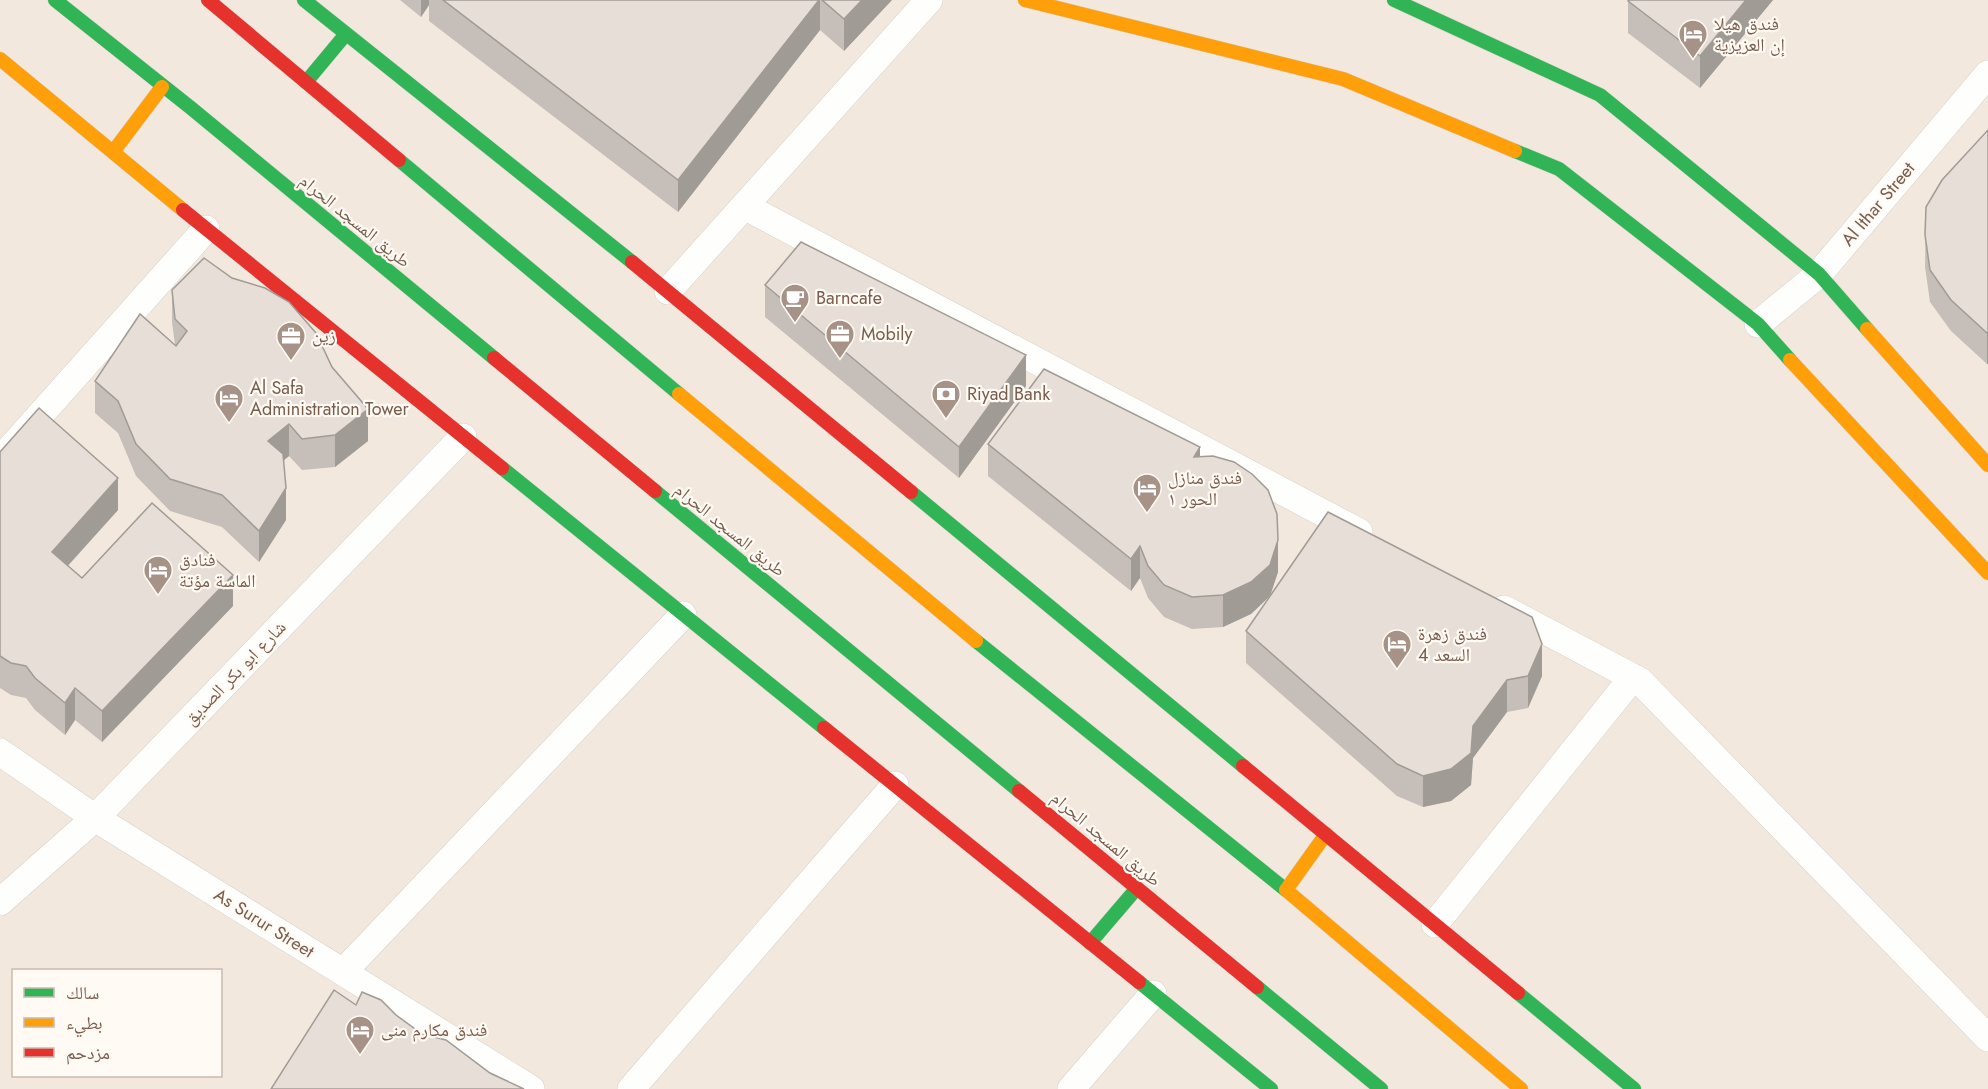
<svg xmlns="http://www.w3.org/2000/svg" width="1988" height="1089" font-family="Jost,'Noto Naskh Arabic',sans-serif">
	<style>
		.residential { fill: #f2e8de; fill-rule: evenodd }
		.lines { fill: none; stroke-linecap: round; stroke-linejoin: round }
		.street-casing { stroke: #d7d1cb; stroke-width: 28 }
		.fast-casing { stroke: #d9d2cb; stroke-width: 15 }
		.slow-casing { stroke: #d9d2cb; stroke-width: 15 }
		.jam-casing { stroke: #d9d2cb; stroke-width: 15 }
		.street { stroke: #fefefd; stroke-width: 27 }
		.fast { stroke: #30b455; stroke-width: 14 }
		.slow { stroke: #ff9f0a; stroke-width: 14 }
		.jam { stroke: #e5322d; stroke-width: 14 }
		.wall { fill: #c6bfb9 }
		.shaded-wall { fill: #a19b96 }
		.building { fill: #e6ded7; stroke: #a19b96; stroke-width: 1.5 }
		.labels { text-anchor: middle; stroke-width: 4.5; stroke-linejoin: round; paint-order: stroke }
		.poi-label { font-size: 18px; fill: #7a5c4d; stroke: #fffaf3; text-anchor: start }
		.street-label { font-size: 18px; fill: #7a5c4d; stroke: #fffaf3 }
	</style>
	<rect width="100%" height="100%" fill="#f9f5f0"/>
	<path class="residential" d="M0,0H1988V1089H0ZM14,970H220V1076H14Z"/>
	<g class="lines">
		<g class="street-casing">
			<path id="street" d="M746,207L1359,532
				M668,291L929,0
				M1758,324L1819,274L1988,74
				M0,460L206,229
				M1504,609L1640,681L1988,1038
				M0,752L95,818L531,1089
				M0,902L95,818L463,437
				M1435,924L1633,677
				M343,972L683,615
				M631,1089L895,785
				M1071,1089L1153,994"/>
		</g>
		<g class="fast-casing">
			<path id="fast" d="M55,0L191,108L494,358
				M304,0L632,262
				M1394,0L1600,95L1819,274L1867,329
				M306,82L346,34
				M1515,151L1559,169L1758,324L1790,360
				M399,160L679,394
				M502,468L824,728
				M655,491L1019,791
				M911,492L1243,766
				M976,641L1286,890
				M1090,943L1137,888
				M1139,982L1271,1089
				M1257,987L1381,1089
				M1518,993L1634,1089"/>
		</g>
		<g class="slow-casing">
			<path id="slow" d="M1025,0L1343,79L1515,151
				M0,59L183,210
				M113,152L162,87
				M1867,329L1988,465
				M1790,360L1988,573
				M679,394L976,641
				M1286,890L1326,834
				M1286,890L1521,1089"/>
		</g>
		<g class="jam-casing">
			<path id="jam" d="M208,0L399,160
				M183,210L502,468
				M632,262L911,492
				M494,358L655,491
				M824,728L1139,982
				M1243,766L1518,993
				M1019,791L1257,987"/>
		</g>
		<use href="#street" class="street"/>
		<use href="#fast" class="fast"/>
		<use href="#slow" class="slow"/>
		<use href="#jam" class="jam"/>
	</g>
	<path class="wall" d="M400,0H892L844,51L820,30L678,212L429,21V5L421,17Z
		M1629,0H1773L1700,88L1628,33V1Z
		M1988,130V364H1987L1951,331L1930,302L1925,267L1926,207Z
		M765,285L1026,386L959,478L765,317Z
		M172,290L332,367L368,441L335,467L302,470L289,456L283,461L286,520L259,562L222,527L170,511L136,476L118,433L95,413V381L175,345L172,322Z
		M988,444L1200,457L1278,572L1270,596L1251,614L1223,627L1192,629L1164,617L1148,598L1140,578L1131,591L988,476Z
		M0,452L118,510L68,566L82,578L233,606L102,742L75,720L65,735L35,710L26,698L11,695L0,688Z
		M1246,631L1542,676L1528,708L1507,712L1473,758L1471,785L1451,801L1423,807L1397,796L1246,663Z"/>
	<path class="shaded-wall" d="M421,0H429V5L421,17Z
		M819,0H820V30L678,212V180Z
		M862,0H892L844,51V19Z
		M1746,0H1773L1700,88V56Z
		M1988,332V364H1987V333Z
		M1026,355V386L959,478V447Z
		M368,409V441L335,467V435Z
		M289,424V456L268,473V441Z
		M1200,447V479L1194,457Z
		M118,478V510L52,583V552Z
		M286,488V520L259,562V531Z
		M1278,540V572L1270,596L1251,614L1223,627V595Z
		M1140,546V578L1131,591V559Z
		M233,575V606L102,742V711Z
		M1542,644V676L1528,708V676Z
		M1507,680V712L1473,758L1471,785L1451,801L1423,807V776L1473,726Z
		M75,688V720L65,735V703Z"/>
	<path class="building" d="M443,0H819L678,180Z
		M822,0H862L844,19Z
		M1629,0H1746L1700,56L1628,1Z
		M1988,130V332L1987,333L1951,300L1930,270L1925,235L1926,207L1942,180Z
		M801,242L1026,355L959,447L765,285Z
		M204,258L232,278L265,288L289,302L316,333L332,367L368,409L335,435L302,439L289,424L268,441L283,454L286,488L259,531L222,495L170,479L136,444L118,401L95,381L140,314L176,346L187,331L175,319L172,290Z
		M1044,369L1200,447L1194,457L1213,456L1234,462L1252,474L1268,490L1277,514L1278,540L1270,565L1251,582L1223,595L1192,597L1164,585L1148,566L1140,546L1131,559L988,444Z
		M39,408L118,478L52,552L82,578L152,503L233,575L102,711L75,688L65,703L35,678L26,666L11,663L0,656V452Z
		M1328,512L1532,617L1542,644L1528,676L1507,680L1473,726L1471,753L1451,769L1423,776L1397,764L1246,631Z
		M334,990L356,1005L362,992L381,1000L396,1015L422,1034L446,1040L490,1073L524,1089H271Z"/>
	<defs>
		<g id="hotel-pin" transform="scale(1.5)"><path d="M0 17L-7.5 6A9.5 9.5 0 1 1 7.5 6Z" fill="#a69286" stroke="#fffaf3"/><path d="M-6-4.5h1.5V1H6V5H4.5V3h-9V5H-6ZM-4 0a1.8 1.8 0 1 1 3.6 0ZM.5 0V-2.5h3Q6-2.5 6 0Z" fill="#fff"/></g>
		<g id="cafe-pin" transform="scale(1.5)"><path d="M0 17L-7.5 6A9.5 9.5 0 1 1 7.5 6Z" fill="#a69286" stroke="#fffaf3"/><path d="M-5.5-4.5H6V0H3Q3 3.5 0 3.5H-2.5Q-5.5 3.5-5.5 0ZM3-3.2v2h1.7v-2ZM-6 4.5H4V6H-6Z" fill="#fff"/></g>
		<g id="office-pin" transform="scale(1.5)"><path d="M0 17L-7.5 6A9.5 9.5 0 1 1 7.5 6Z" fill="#a69286" stroke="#fffaf3"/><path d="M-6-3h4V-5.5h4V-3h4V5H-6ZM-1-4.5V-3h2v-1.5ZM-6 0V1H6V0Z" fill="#fff"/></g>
		<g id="bank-pin" transform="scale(1.5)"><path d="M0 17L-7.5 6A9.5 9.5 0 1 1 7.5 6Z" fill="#a69286" stroke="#fffaf3"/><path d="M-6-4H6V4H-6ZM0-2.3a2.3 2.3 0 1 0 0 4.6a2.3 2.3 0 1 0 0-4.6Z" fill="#fff"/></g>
	</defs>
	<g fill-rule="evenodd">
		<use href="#hotel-pin" x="1693" y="34"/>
		<use href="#cafe-pin" x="795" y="298"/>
		<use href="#office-pin" x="840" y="334"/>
		<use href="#office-pin" x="291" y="336"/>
		<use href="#bank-pin" x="946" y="394"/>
		<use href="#hotel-pin" x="229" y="398"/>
		<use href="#hotel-pin" x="1147" y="488"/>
		<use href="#hotel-pin" x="158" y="570"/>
		<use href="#hotel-pin" x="1397" y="644"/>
		<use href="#hotel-pin" x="360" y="1030"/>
	</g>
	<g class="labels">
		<g class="poi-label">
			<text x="1714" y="30">فندق هيلا<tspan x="1714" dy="21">إن العزيزية</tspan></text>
			<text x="816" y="304">Barncafe</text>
			<text x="861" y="340">Mobily</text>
			<text x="312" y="342">زين</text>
			<text x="250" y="394">Al Safa<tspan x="250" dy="21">Administration Tower</tspan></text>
			<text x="967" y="400">Riyad Bank</text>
			<text x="1168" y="484">فندق منازل<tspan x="1168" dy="21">الحور ١</tspan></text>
			<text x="179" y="566">فنادق<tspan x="179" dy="21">الماسة مؤتة</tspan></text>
			<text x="1418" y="640">فندق زهرة<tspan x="1418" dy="21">السعد 4</tspan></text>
			<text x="381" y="1036">فندق مكارم منى</text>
		</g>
		<g class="street-label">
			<text transform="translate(1878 204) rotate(-50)" y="6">Al Ithar Street</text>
			<text transform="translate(355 221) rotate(39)" y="6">طريق المسجد الحرام</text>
			<text transform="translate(730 530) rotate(39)" y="6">طريق المسجد الحرام</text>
			<text transform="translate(235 673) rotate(-46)" y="6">شارع ابو بكر الصديق</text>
			<text transform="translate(1106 839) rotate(40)" y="6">طريق المسجد الحرام</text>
			<text transform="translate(264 923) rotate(32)" y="6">As Surur Street</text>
		</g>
	</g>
	<rect x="12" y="969" width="210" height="108" fill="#fffaf3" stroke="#cabbb1" stroke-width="1.5"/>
	<rect x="24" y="988" width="30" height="9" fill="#30b455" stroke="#cabbb1" stroke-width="1.5"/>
	<text x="66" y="999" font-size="18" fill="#7a5c4d">سالك</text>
	<rect x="24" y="1018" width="30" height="9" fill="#ff9f0a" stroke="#cabbb1" stroke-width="1.5"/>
	<text x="66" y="1029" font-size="18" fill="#7a5c4d">بطيء</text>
	<rect x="24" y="1048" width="30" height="9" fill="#e5322d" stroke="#cabbb1" stroke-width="1.5"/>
	<text x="66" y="1059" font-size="18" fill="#7a5c4d">مزدحم</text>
</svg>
